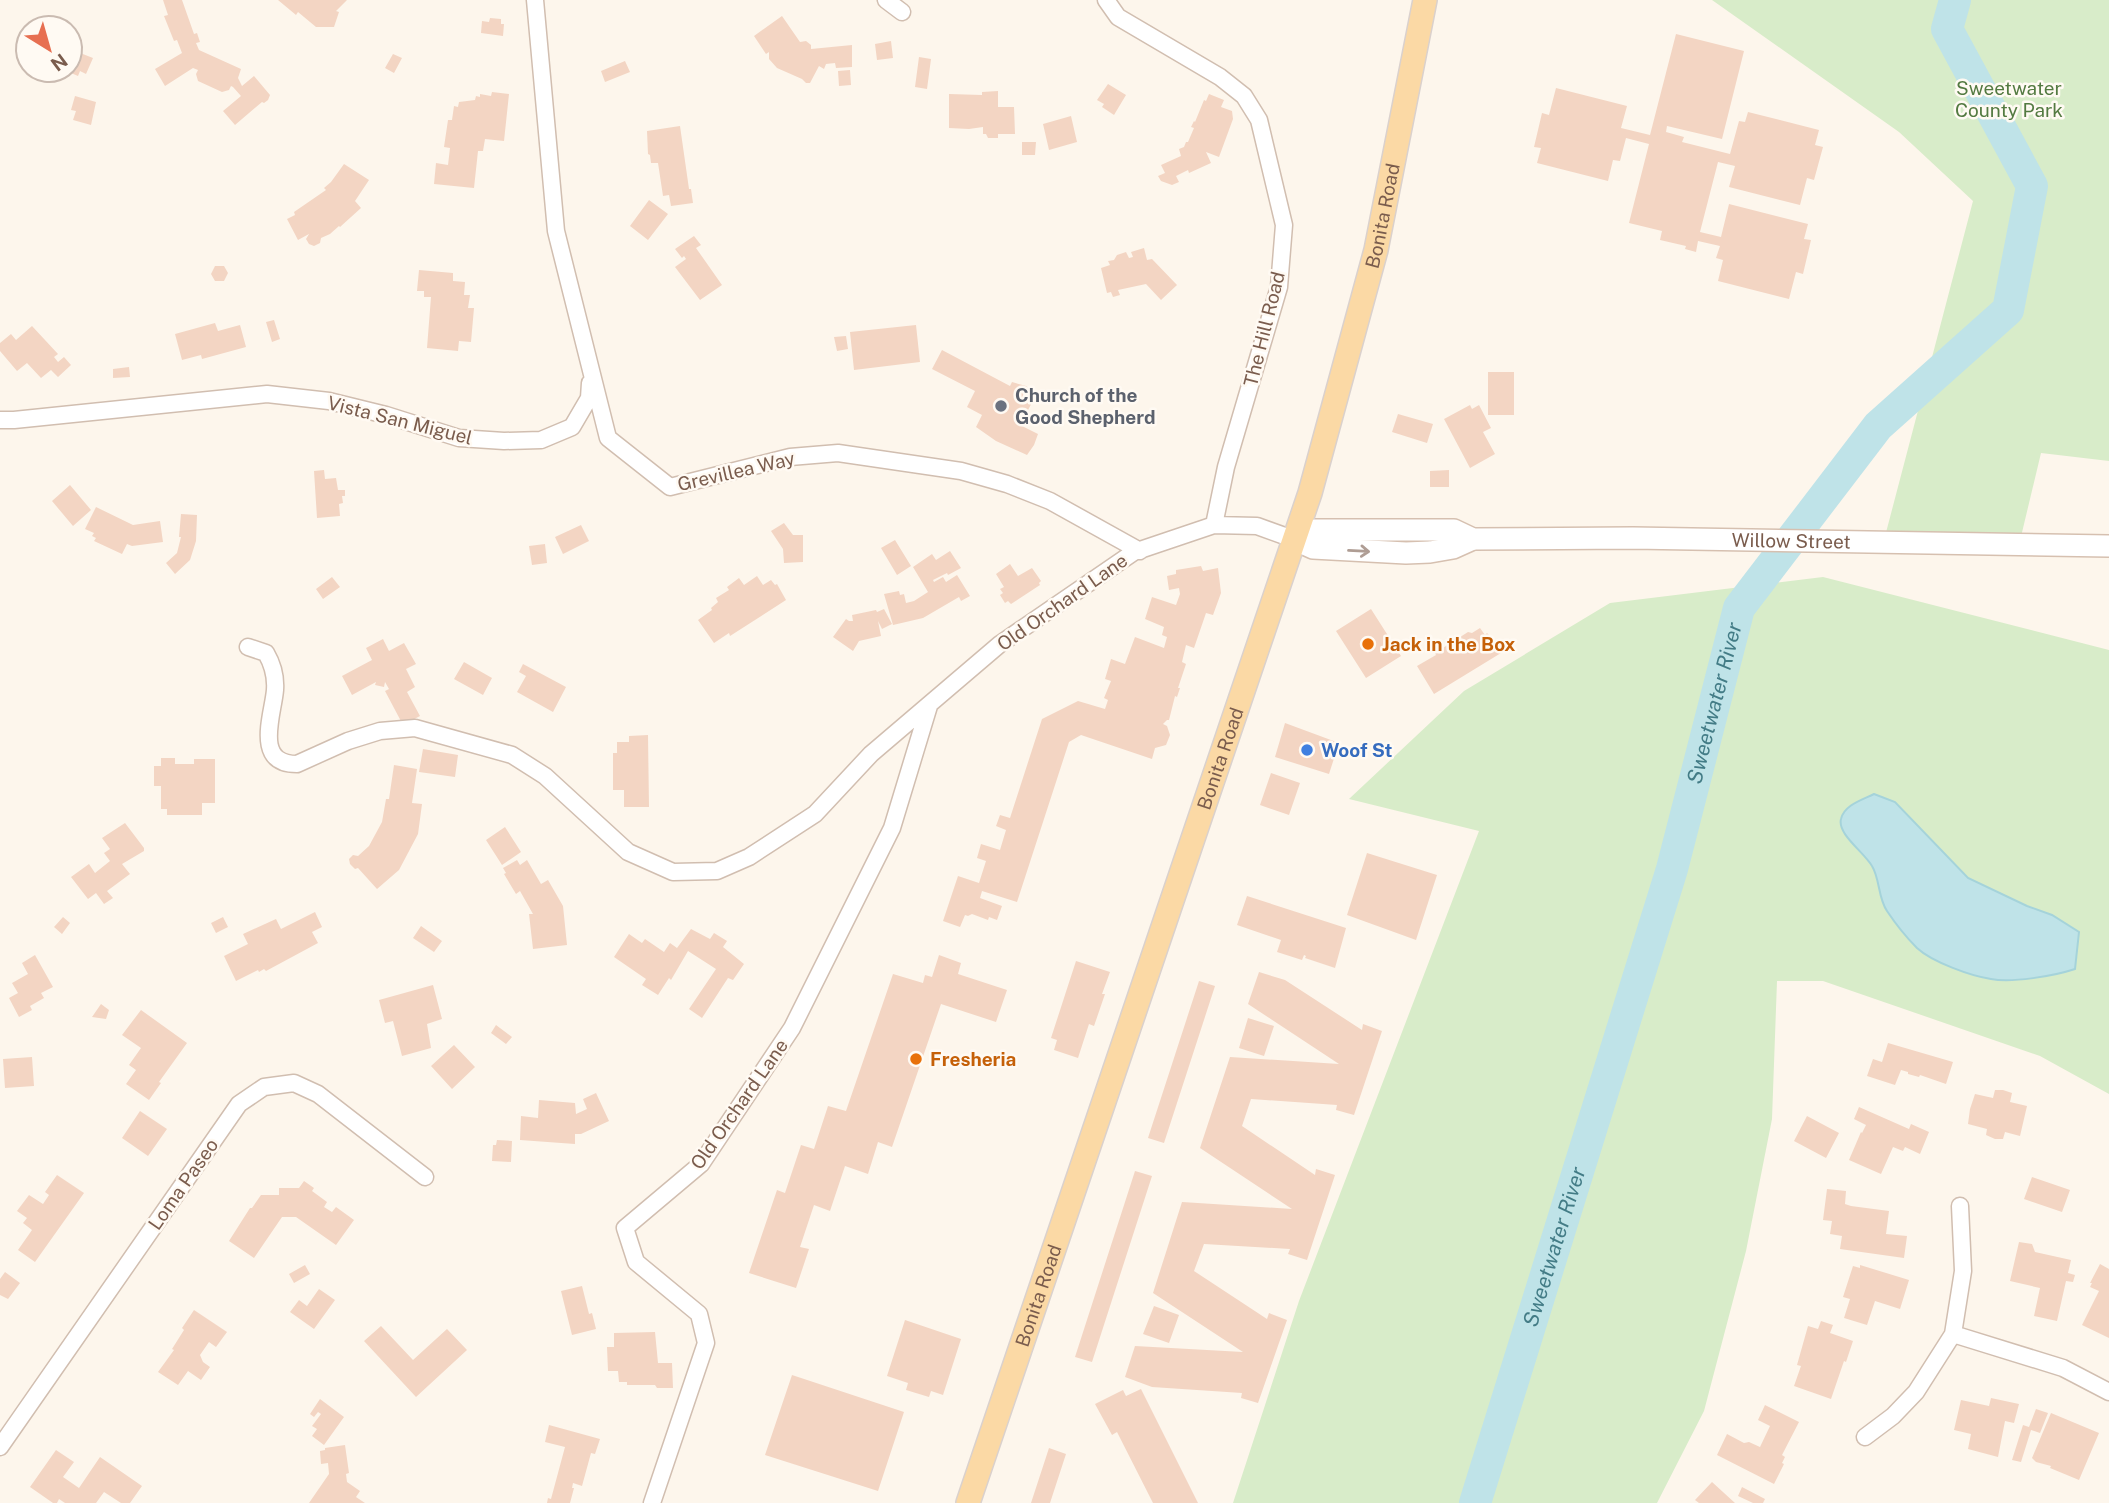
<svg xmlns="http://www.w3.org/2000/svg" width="2109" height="1503" font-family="'Public Sans',sans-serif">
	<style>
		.green { fill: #d8ecc9 }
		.water { fill: #bfe3e8; stroke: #a5d3da; stroke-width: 2 }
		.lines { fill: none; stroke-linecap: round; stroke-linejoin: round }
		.river { stroke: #bfe3e8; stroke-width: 32 }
		.building { fill: #f3d5c3 }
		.minor-casing { stroke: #d1beb0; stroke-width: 19 }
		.secondary-casing { stroke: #d6c0b0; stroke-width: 24 }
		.primary-casing { stroke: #dad1cd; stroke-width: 26 }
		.minor { stroke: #fff; stroke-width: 16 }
		.secondary { stroke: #fff; stroke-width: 21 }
		.primary { stroke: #fbd9a5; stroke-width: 23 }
		.oneway { stroke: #af9d94 }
		.worship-dot { fill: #6b7280; stroke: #fffaf3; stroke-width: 2.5 }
		.food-dot { fill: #e8710a; stroke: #fffaf3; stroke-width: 2.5 }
		.shop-dot { fill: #3f7fe0; stroke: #fffaf3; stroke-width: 2.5 }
		.labels { text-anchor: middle; stroke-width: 5; stroke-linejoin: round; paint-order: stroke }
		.park-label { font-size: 19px; fill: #537a41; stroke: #fffaf3 }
		.street-label { font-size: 19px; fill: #7a5c4d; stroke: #fffaf3 }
		.worship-label { font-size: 19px; font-weight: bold; fill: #5b616d; stroke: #fffaf3; text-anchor: start }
		.food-label { font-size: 19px; font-weight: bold; fill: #c56008; stroke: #fffaf3; text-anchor: start }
		.shop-label { font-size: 19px; font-weight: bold; fill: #366cbe; stroke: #fffaf3; text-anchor: start }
		.water-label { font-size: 21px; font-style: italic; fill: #437c86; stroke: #fffaf3 }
	</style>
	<rect width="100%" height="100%" fill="#fdf6ec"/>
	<path class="green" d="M1712,0H2109V461L2041,453L2019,545L1883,544L1973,201L1899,132Z
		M1823,577L2109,650V1094L2040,1056L1823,981H1777L1772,1119L1746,1251L1704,1411L1657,1503H1233L1299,1301L1479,831L1349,799L1464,691L1610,603Z"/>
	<path class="water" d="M1729,601L1733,602L1670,856L1666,852Z
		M1874,794L1895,802L1968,878L2027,906L2052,915L2079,932L2075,969C2054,976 2012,983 1991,979C1971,976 1932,962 1917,948C1907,938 1895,923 1887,911C1878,898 1880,879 1872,866C1864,852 1837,834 1841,819C1844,805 1862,800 1874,794Z"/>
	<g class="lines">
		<path class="river" id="s1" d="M1475,1503L1672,869L1739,608L1878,426L2008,310L2032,186L1947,29L1955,0"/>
	</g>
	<path class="building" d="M163,0H182L194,34L197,33L200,42L196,43L199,50L241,69L238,78L242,86L254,76L270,95L268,100L264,103L262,102L235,125L223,111L241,96L233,87L231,86L229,90L222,92L198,81L196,74L198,70L193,68L165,86L155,69L182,53L177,40L174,41L164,16L168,15Z
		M278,0H347L336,11L339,12L334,27H316L298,12L296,15Z
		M782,16L800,42L806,41L811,45V49L852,45V67L836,68L835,63L826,64L824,69L819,66L810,83H806L802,79L777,68L769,59V52L766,54L754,36Z
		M490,18L501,19V24H504L503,36L481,33L482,21L489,22Z
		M1676,34L1744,51L1722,139L1667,126L1666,132L1684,137L1682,142L1730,154L1739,121L1745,122L1748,112L1819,130L1815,145L1823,147L1814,180L1807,178L1800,205L1729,187L1735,166L1718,162L1700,232L1721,237L1729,204L1808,224L1804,239L1811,240L1803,274L1796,272L1789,299L1718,281L1723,260L1716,258L1720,246L1698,241L1696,252L1685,249L1686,246L1660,240L1662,231L1629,223L1649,144L1626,138L1620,161L1613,160L1608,181L1537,163L1541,148L1534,147L1542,113L1549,115L1556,88L1627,106L1621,128L1650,135Z
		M891,41L893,58L877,60L875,44Z
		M70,49L93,58L86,74L80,71L78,76L71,73L73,69L70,68Z
		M393,54L402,58L394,73L385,68Z
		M919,57L931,59L927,89L915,87Z
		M625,61L630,72L605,82L601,71Z
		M850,70L851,85L839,86L838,71Z
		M1108,84L1126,95L1114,115L1102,107L1104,104L1097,100Z
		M998,91V107H1014L1015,134H998V138H988L986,134H983V127L969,129L949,128V94L982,95V92Z
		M492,92L509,94L504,141L485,139L483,151H478L474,188L434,184L436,163L448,165L450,148L444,147L448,120H452L454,106L458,107L459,102L475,100L476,96L480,97V94L491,96Z
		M1209,94L1224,100L1221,107L1232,111L1233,119L1219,157L1206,152L1211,163L1189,173L1188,170L1176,176L1179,182L1172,185L1161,181L1158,176L1165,173L1161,165L1181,156L1179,149L1184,147L1186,142H1188L1194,128L1191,127L1194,121L1195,122L1204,100L1206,101Z
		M75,96L96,102L91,125L73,120L76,111L71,110Z
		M1071,116L1077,142L1049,150L1043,124Z
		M680,126L689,189H691L693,203L671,206L669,195L663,196L658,163H651L650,155L648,154L647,131Z
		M1022,142H1036L1035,155H1022Z
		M344,164L369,180L355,201L361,208L340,227L339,226L330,234L321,238L320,243L314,246L309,244L306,239L309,234L298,240L287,219L295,215L294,212L326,190L324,188L331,182Z
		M649,200L668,214L648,240L630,226Z
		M694,236L701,245L696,248L722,285L700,300L675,267L686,259L684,256L682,258L675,249Z
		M1144,248L1147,260L1152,259L1177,285L1161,300L1146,284L1118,290L1120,295L1113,297L1111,292L1107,293L1101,268L1110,265L1108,261L1114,260L1117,255L1126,252L1129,258L1133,257L1131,252Z
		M215,266H224L228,273L224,281H215L211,274Z
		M419,270L453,273V281L465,282L464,295H470L468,308H474L471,342L459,341L458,351L427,348L431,297H424V291H417Z
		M274,320L280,339L272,342L266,322Z
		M215,323L218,331L240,325L246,347L202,359L201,355L182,360L175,334Z
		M916,325L920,362L854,370L850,332Z
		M32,326L58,354L54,357L58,362L64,357L71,365L58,377L51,370L41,378L27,363L17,371L0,351V343L11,334L16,340Z
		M846,336L848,349L837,351L834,337Z
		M942,350L1010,386L1012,382L1026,386L1036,395L1020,425L1038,434L1034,445L1027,455L996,441L976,427L982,415L967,407L975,391L932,369Z
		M129,367L130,377L113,378V369Z
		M1488,372H1514V415H1488Z
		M1470,405L1472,409L1479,405L1491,428L1483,432L1495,454L1470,468L1444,419Z
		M1398,414L1433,424L1427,443L1392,432Z
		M324,470L325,479L336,478L338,490H345V496H342L343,503L339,504L340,516L317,518L314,471Z
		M1449,470V487H1430V471Z
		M70,485L91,510L73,526L52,501Z
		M96,507L133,525L160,521L163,542L132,546L127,544L122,554L94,541L96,538L92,536L94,533L85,529Z
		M181,514L197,515L196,541L190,560L175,574L166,563L177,553L181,537H179Z
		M784,523L793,535H803V562L784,563L783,549L771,531Z
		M581,525L589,541L563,554L555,537Z
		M895,540L911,566L897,575L881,548Z
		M545,544L547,563L532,565L529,546Z
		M950,551L961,568L948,575L947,573L933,580L934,582L943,577L946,582L957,575L970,596L961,601L959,597L923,618L893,625L884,594L899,591L900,595L904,594L906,603L914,601L928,592L913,567L932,554L936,560Z
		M1010,564L1018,576L1032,568L1041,581L1039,583L1040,585L1011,604L1008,601L1005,603L1000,595L1003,593L1000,589L1004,587L996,574Z
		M1201,566L1203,571L1218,568L1221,593L1213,615L1206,613L1194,648L1186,645L1182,662L1186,664L1178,688H1180L1177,697L1175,696L1169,720H1167L1163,724L1167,726L1170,735L1166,745L1155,748L1152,759L1081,735L1069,742L1017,902L982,891L980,898L1002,906L997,920L989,917L988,920L972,914L968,916L965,915L960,927L943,921L958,876L979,883L986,861L977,858L981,844L1000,850L1006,830L996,826L1000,815L1010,818L1042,719L1078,701L1105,709L1108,700L1104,698L1111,681L1105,679L1111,659L1125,664L1135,637L1164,648L1167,637L1162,635L1164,627L1145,619L1152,597L1176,605L1180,594L1179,588L1169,590L1167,576L1176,574V570Z
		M757,576L763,585L771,580L775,585L777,584L786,600L730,636L729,633L714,643L698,620L712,610L711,608L718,602L716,598L729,590L727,587L739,578L744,585Z
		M332,577L340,587L323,599L316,589Z
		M884,609L892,624L882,629L878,621L881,636L859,641L853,651L833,637L846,619L849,621H853L852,615L876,610L877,612Z
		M1371,609L1401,656L1366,678L1336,631Z
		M1480,628L1485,635L1487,633L1489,635L1501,653L1434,694L1417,666L1436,655L1435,653L1468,632L1472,633Z
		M383,639L389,651L404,643L416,664L406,669L415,687L407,692L420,716L403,725L385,691L389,689L385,682L384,687L375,685L376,682L352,695L342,676L372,660L366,648Z
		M464,662L492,678L483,695L454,679Z
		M523,664L566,687L553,712L517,692L526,676L519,672Z
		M1285,723L1339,743L1329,774L1275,757Z
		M648,735L649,807H624V790H613V753H617V742H629V736Z
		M423,749L458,755L455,777L419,772Z
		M161,758H175V764H194V759H215V803H202V815H167V809H161V786H154V766H161Z
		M394,765L417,769L412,803L422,804L418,834L399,870L377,889L358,868L355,869L350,864L349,859L353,855L358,856L369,846L382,822L386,799H389Z
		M1271,773L1300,783L1289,815L1260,805Z
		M125,823L144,848V851L122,864L130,874L107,891L113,898L104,904L96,893L88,899L71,877L89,864L95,873L110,861L104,853L110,849L102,838Z
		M505,827L521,852L502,865L486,840Z
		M1367,853L1437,875L1416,940L1347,915Z
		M517,860L520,865L527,860L541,884L548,880L563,906L567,945L533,949L529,914H533L520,891L516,894L504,874L506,873L503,868Z
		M1247,896L1346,928L1335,968L1305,958L1306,956L1304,955L1302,960L1277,952L1281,940L1237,925Z
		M315,912L322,927L312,932L318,943L266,971L264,969L259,972L258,970L236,981L224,956L248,944L243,934L276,919L281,929Z
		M63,917L70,923L62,934L54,927Z
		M223,917L228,927L216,933L211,923Z
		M421,926L442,941L434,952L413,938Z
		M691,929L710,939L714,933L727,941L723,947L744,964L733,980L728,978L702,1018L689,1009L716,969L688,951L671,980L669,978L658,995L642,985L646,979L614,957L629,934L642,943L645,939L664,952L670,943L677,948Z
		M35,955L53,987L41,993L44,998L30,1006L32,1010L19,1017L9,998L18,993L12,983L28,974L22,963Z
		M939,955L961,963L958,974L1007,990L996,1022L941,1004L892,1147L878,1142L868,1174L845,1166L830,1211L814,1205L800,1247L809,1249L796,1288L749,1273L777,1190L785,1193L801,1145L814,1149L828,1106L846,1111L893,974L923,983L925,975L932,977Z
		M1076,961L1110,972L1102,994H1105L1094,1026L1089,1024L1078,1058L1054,1050L1057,1040L1051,1038Z
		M1259,972L1285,980L1362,1030L1363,1024L1382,1031L1354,1115L1336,1110L1337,1105L1251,1099L1242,1126L1315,1175L1316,1169L1335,1175L1307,1260L1288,1254L1290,1249L1204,1244L1194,1271L1267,1319L1269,1313L1287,1320L1258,1403L1241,1398L1242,1393L1152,1387L1125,1377L1135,1346L1243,1352L1153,1293L1182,1202L1292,1209L1200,1148L1230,1057L1339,1064L1248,1004Z
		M1199,981L1215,986L1164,1143L1148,1138Z
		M433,985L442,1019L427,1024L431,1048L402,1056L393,1021L385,1023L379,1000Z
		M101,1004L109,1010L106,1019L92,1017Z
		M141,1010L187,1043L159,1082L161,1083L149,1100L126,1084L136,1070L129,1065L141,1048L122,1035Z
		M1248,1018L1274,1026L1264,1056L1239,1048Z
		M496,1025L512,1037L506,1044L491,1033Z
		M1888,1043L1953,1062L1946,1084L1920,1075L1919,1077L1908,1074V1072L1901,1070L1895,1085L1867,1076L1873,1059L1882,1062Z
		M454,1045L475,1067L452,1089L431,1066Z
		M32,1057L34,1086L5,1088L3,1059Z
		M1995,1090H2003L2012,1093L2010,1102L2027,1106L2020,1136L2005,1132L2003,1139H1995L1986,1135L1987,1129L1968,1124L1970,1109L1975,1094L1993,1098Z
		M596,1093L609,1121L581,1134H575V1144L520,1140L521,1116L538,1118L539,1100L575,1103L576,1114L587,1109L583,1099Z
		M1859,1107L1909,1129L1911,1124L1929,1132L1920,1154L1905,1147L1903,1151L1893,1147L1881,1174L1849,1160L1861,1132L1862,1133L1866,1125L1854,1119Z
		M140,1111L167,1129L148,1156L122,1138Z
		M1807,1116L1839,1133L1826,1158L1794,1141Z
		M497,1140L512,1141L511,1162L492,1161L493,1145H496Z
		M1135,1171L1152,1176L1092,1362L1075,1357Z
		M57,1175L84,1193L35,1262L18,1250L32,1230L23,1223L27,1218L17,1211L29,1195L43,1204L49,1195L45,1192Z
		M2032,1177L2070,1190L2062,1212L2024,1199Z
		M304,1181L314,1188L312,1191L327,1202L324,1207L332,1212L336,1207L354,1220L336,1245L296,1217H282L254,1258L229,1241L250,1208H252L261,1195H279V1188H299Z
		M1827,1189L1846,1191L1845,1204L1851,1206L1889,1211L1886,1234L1907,1236L1904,1258L1840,1249L1842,1236L1830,1234L1832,1221L1823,1220Z
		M2019,1242L2032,1244L2035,1252L2071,1260L2068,1273L2075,1275L2073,1282L2066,1281L2057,1321L2034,1316L2040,1288L2010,1281Z
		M2100,1264L2109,1269V1338L2082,1325L2099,1291L2090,1287L2092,1283H2090Z
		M305,1265L310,1274L294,1283L289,1274Z
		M1860,1265L1909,1280L1900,1309L1875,1301L1867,1325L1844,1318L1850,1299L1843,1297L1853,1266L1860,1268Z
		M5,1272L20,1283L8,1299L0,1295V1279Z
		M582,1286L589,1314L592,1313L596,1329L572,1335L561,1291Z
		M319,1289L335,1300L314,1329L290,1312L299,1300L307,1306Z
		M1154,1306L1179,1315L1169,1343L1143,1334Z
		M194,1310L227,1332L216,1347L209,1342L200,1355L203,1362L210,1367L201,1380L188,1371L178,1385L158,1372L174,1350L172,1349L184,1330L182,1328Z
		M905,1320L961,1339L943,1395L931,1391L929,1397L906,1390L908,1383L887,1376Z
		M1821,1321L1833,1325L1830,1333L1853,1341L1846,1362L1844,1361L1831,1399L1794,1386L1801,1366L1797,1365L1808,1326L1818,1329Z
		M381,1326L413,1360L447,1329L467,1350L416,1397L364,1341Z
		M655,1332L658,1363H672L673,1388H657L655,1385H627V1382H619L618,1371H608L607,1347H614V1333Z
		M792,1375L904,1412L878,1491L765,1455Z
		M1141,1389L1198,1503H1153L1117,1432L1112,1435L1095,1404L1123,1390L1126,1396Z
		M1991,1398L2019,1404L2014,1423L2005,1421L1998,1457L1968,1449L1971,1434L1954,1430L1961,1400L1989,1406Z
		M320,1399L344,1417L324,1445L312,1436L317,1429L312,1426L321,1414L318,1412L314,1417L310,1414Z
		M1765,1405L1799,1422L1782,1455L1785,1457L1782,1463L1784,1464L1774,1484L1717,1455L1727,1434L1744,1443L1749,1442L1760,1447L1770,1426L1758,1420Z
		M2036,1409L2048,1413L2040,1433L2031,1430L2021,1462L2012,1460L2023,1425L2029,1427Z
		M2051,1413L2099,1433L2079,1480L2050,1468L2051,1466L2036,1462L2032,1458Z
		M549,1425L600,1439L595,1454L591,1453L582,1486L573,1483L572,1488H574L570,1503H547L548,1498L551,1499L565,1447L545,1442Z
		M345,1445L349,1473L346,1474L347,1482L360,1491L356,1497L365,1503H309L329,1474L328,1463L321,1464L320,1451L325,1450V1448Z
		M1049,1448L1066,1454L1050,1503H1031Z
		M56,1450L74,1462L63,1477L79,1488L100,1457L142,1486L130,1503H121L104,1492L96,1503H65L59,1499L57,1503H53L30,1487Z
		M1712,1482L1735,1503H1699L1695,1500Z
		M1742,1487L1765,1499L1763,1503H1753L1738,1496Z"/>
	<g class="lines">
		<g class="minor-casing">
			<path id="minor" d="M535,0L556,231L608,438L670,487L790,457L838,453L961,471L1007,484L1050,501L1140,551
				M886,0L902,12
				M1106,0L1118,17L1220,77L1244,96L1259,120L1284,225L1279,287L1226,467L1214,525
				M0,420H14L267,394L329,401L386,415L459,438L504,441L541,440L572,427L589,398L590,383
				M248,647L266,653C273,665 276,676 275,690C273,715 253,764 297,764L348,741L380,731L415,728L512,755L545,776L628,852L673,872L717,871L749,857L815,814L871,754L1000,644L1134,552L1214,525L1257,526L1293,539
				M1953,1334L2063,1368L2109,1392
				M1865,1437L1893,1416L1916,1392L1953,1334L1963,1271L1960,1206
				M0,1447L239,1104L264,1087L294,1083L318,1094L425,1177
				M652,1503L706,1343L699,1314L636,1262L625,1228L701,1164L792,1028L892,828L929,706"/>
		</g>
		<g class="secondary-casing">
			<g id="secondary">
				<path id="s2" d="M1293,539L1315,530H1454L1473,539L1633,538L2109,546"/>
				<path d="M1293,539L1313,548L1406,553L1430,552L1453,548L1473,539"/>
			</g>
		</g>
		<g class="primary-casing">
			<g id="primary">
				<path id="s3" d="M968,1503L1310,493L1376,250L1425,0"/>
			</g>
		</g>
		<use href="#minor" class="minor"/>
		<use href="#secondary" class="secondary"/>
		<use href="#primary" class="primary"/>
	</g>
	<defs><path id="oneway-shaft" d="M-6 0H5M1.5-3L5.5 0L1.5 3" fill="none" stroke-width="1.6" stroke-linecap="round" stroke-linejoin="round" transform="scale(1.75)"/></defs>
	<use class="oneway" href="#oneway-shaft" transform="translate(1359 551) rotate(3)"/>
	<circle class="worship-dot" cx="1001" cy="406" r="7"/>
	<g class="food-dot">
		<circle cx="1368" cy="644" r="7"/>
		<circle cx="916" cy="1059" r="7"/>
	</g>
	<circle class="shop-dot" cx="1307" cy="750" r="7"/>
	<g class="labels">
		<g class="park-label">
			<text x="2009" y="95">Sweetwater<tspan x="2009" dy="22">County Park</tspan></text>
		</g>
		<g class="street-label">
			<text dy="7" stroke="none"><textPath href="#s3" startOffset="1353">Bonita Road</textPath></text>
			<text transform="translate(1264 329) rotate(-76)" y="7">The Hill Road</text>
			<text transform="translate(400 420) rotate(14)" y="7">Vista San Miguel</text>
			<text transform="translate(736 471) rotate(-13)" y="7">Grevillea Way</text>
			<text dy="7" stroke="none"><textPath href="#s2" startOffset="502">Willow Street</textPath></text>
			<text transform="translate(1062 602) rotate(-35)" y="7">Old Orchard Lane</text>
			<text dy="7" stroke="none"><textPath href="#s3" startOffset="786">Bonita Road</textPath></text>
			<text transform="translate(739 1104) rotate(-55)" y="7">Old Orchard Lane</text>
			<text transform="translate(183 1184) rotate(-55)" y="7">Loma Paseo</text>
			<text dy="7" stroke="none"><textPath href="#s3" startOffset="219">Bonita Road</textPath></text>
		</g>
		<g class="worship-label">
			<text x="1015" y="402">Church of the<tspan x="1015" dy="22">Good Shepherd</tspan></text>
		</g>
		<g class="food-label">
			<text x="1382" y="651">Jack in the Box</text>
			<text x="930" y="1066">Fresheria</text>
		</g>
		<g class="shop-label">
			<text x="1321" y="757">Woof St</text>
		</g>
		<g class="water-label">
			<text dy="7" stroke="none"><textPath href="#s1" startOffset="835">Sweetwater River</textPath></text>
			<text dy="7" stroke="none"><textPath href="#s1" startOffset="268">Sweetwater River</textPath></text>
		</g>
	</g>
	<g transform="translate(49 49) rotate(143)"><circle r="33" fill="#fffaf3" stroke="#cabbb1" stroke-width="2"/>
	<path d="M0-5L12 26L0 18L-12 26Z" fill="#e76f51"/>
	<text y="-10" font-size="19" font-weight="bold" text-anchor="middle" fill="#7a5c4d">N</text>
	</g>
</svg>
